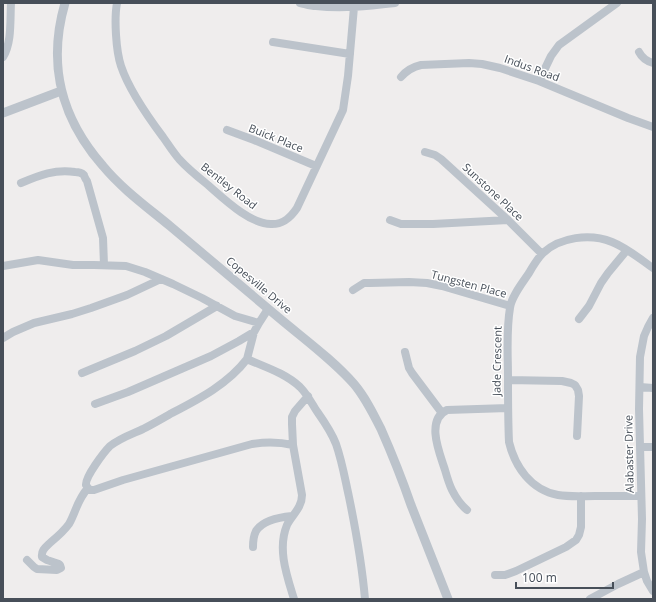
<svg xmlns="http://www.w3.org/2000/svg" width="656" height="602" font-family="'Open Sans',sans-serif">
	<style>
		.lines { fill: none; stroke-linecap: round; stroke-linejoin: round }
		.minor { stroke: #bcc3cb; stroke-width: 8 }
		.tertiary { stroke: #bcc3cb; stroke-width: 9 }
		.labels { text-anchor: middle; stroke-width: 3; stroke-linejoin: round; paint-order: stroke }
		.street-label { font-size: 11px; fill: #474f59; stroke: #fff }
	</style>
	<rect width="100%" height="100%" fill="#efeded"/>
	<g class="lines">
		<path class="minor" d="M117,3C114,19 116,51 121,66C129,90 148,117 163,137C168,144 173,152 179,159C188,169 198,177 208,185C224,199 251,225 272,224C284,224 291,217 297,208L343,110L348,76L354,7
			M300,3C305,4 310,6 316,6C342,9 369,6 395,3
			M273,42L350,54
			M639,52C642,58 646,61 653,63
			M3,57C12,43 10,20 11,3
			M401,77C407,70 412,67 421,65L469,63L482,64L500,68L539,81L628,118L653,127
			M539,81L551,56L559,45L617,3
			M227,130L254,140L316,166
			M425,152L435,155L441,159L508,220L542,254
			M21,183C40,175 55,169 75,172C78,172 82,173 84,175C84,176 86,180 87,181L103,238L104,265
			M390,220L401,224H433L508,220
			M3,266L38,260L73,265H94L126,266L145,272L173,284L202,298L235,316L259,323L268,309
			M353,290L364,283H370L409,282L427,283L442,286L510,306
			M653,318L648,327L644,336L640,357L639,409L642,519L641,552L644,572L647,581L653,591
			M579,319L589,306L601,283L608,273L627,250
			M259,323L254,332L247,359C265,367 285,373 300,387C307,394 311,402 316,410C323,420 331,431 336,444C342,461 345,479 349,497C356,531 362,565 365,599
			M3,338L13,332L34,323L72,314L91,308L127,295L161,279
			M405,352L409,368L412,373L442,413
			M247,359C228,384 199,399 172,413C163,418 153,424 143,429C132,434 120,438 110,446C104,452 85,477 86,485C87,487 88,488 90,490H94L123,480L252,444C265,442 279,442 293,445
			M82,373L135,351L166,336L217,306
			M508,380L562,381L571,383L575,385L578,390L579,396L577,436
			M640,387L653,388
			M95,404L128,392L211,356L239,341L254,332
			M640,447H653
			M640,496C625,496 610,496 595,496C582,496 570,497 558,495C531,490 515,467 509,442C508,421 508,399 508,378C508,355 506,331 510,308C511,297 523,282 529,273C533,266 537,259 543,253C560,237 590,233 612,242C627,248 640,259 653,268
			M467,510C461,505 456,498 452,490C449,484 447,477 445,470C440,454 425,420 447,410L508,408
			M253,547C253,542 254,535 256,531C263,520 281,517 292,516
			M27,560L34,567L37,569L57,570L61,568L60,565L59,564L47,560L42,557C41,550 46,547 51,542C57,537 64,531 69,524C76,512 77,500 88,488
			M495,575H505L516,571L566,547L576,540L579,535L581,527V496
			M294,599C287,576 277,549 287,525C292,515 302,508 302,495L293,445L292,424V417L295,411L308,396
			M590,599L618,584L644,572"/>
		<path class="tertiary" d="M65,3C47,65 61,118 103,166C122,189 147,207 170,226C206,256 242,287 278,317C304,339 332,359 354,384C365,397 373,413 381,429C392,454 402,479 411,505C423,536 436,568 448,599
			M3,113L61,91"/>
	</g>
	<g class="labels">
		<g class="street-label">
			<text transform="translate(532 68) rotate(20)" y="4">Indus Road</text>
			<text transform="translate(276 138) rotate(22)" y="4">Buick Place</text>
			<text transform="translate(229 186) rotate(38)" y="4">Bentley Road</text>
			<text transform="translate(493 192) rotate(43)" y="4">Sunstone Place</text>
			<text transform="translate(469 284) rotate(15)" y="4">Tungsten Place</text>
			<text transform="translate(259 285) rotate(40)" y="4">Copesville Drive</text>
			<text transform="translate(497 361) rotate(-89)" y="4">Jade Crescent</text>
			<text transform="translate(629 454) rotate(-91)" y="4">Alabaster Drive</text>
		</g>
	</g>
	<rect width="656" height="602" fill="none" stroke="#474f59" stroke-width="8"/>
	<path d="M516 582v6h97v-6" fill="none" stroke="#474f59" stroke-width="2"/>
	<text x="522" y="582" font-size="12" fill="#474f59" stroke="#ffffff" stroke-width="3" paint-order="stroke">100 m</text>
</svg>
